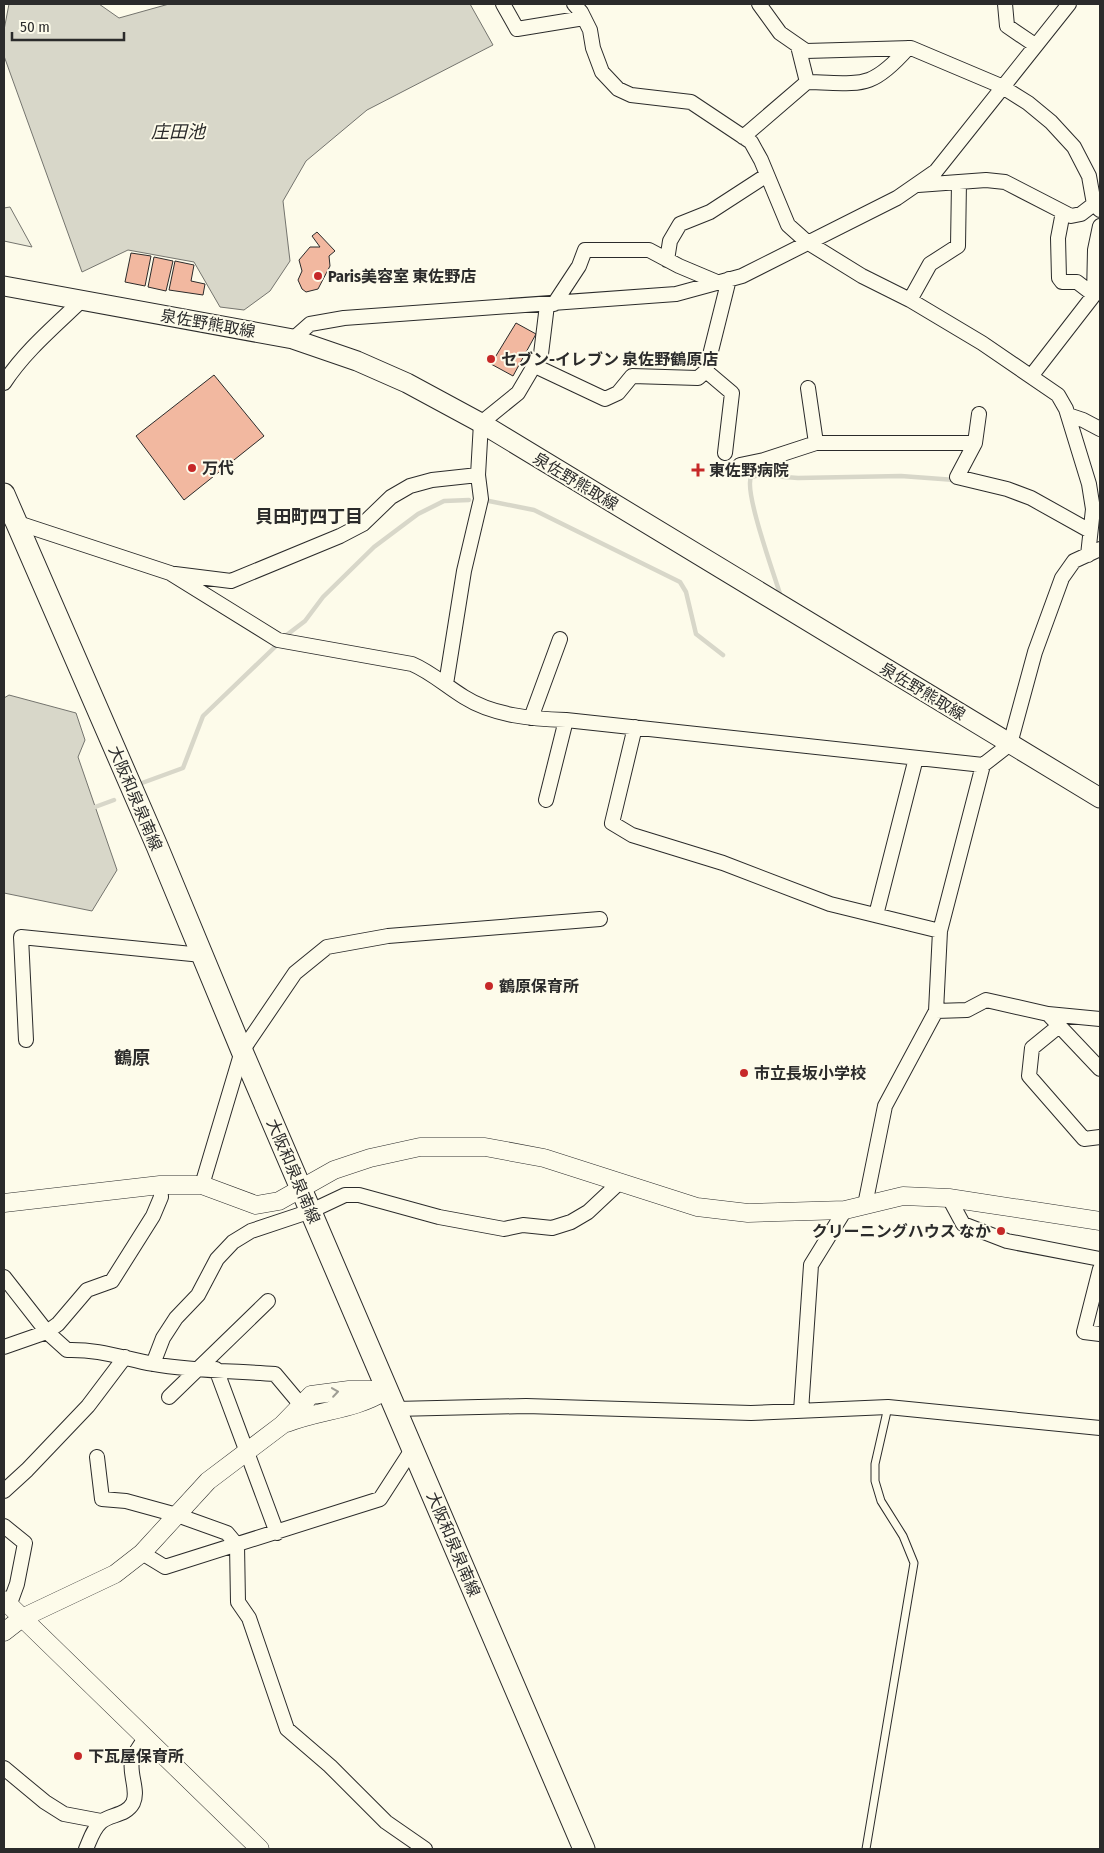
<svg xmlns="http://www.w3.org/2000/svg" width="1104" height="1853" font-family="'Fira Sans Condensed','Noto Sans JP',sans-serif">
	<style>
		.green { fill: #ecebdb; stroke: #74746e }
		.water { fill: #d8d7c9; stroke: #74746e }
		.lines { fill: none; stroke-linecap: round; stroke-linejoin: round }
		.stream { stroke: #d8d7c9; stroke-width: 4.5 }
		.building { fill: #f2b8a0; stroke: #2b2b2b }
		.service-casing { stroke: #2b2b2b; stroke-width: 9 }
		.minor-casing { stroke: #2b2b2b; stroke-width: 16 }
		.tertiary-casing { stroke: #2b2b2b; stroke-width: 19 }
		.secondary-casing { stroke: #2b2b2b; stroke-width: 21 }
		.primary-casing { stroke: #2b2b2b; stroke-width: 23 }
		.service { stroke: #fdfbea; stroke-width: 7 }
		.minor { stroke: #fdfbea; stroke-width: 14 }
		.tertiary { stroke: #fdfbea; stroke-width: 18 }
		.secondary { stroke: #fdfbea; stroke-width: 19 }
		.primary { stroke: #fdfbea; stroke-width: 21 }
		.oneway { stroke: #9e9d94 }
		.poi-dot { fill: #c62828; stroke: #fdfbea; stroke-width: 2 }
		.labels { text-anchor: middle; stroke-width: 4; stroke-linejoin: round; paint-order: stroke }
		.poi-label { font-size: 16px; font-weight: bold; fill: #2b2b2b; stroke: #fdfbea; text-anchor: start }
		.street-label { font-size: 16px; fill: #2b2b2b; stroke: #fdfbea }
		.water-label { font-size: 18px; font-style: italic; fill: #2b2b2b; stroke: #fdfbea }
		.neighbourhood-label { font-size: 18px; font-weight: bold; fill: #2b2b2b; stroke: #fdfbea }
	</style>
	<rect width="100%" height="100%" fill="#fdfbea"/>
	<path class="green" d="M10,207L32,247L4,241V208Z"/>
	<path class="water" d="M9,4H99L119,18L169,4H470L493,45L367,110L306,161L283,201L290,261L270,291L244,310L220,307L194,262L128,250L82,272L4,56V30Z
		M9,695L76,713L85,740L78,757L117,870L92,911L4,893V698Z"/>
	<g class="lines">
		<path class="stream" d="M489,501L534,510L680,582L686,592L696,634L723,655
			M780,594C774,574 744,492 751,477L760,475L798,478L901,476L955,480
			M284,637L305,621L323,597L374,547L418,514L444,501L469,500
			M142,783L183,768L203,716L277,645
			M95,807L114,800"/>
	</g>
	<path class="building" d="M317,232L335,251L329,256L330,266L318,289L306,292L302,289L298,280L302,271L299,260L310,247H320L312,236Z
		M131,253L151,256L145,286L125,282Z
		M154,257L173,261L166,291L148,287Z
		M175,261L194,265L191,281L205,284L203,295L169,290Z
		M516,323L536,334L513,376L491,364Z
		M214,375L264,436L184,500L136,436Z"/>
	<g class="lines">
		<g class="service-casing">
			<path id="service" d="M866,1849L914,1563L903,1536L881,1501L875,1481V1464L888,1407"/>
		</g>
		<g class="minor-casing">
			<path id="minor" d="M503,4L517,29L584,18
				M574,4L581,12L590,30L593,48L602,72L618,89L631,95L691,102L751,142L761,160L788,225L807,242L862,276L910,300L982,343L1058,395L1066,409L1089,484L1093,509L1088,555
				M759,4L780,33L806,51L911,48L1001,86L1028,103L1051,122L1074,147L1089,176L1094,204L1100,210
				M1005,4L1007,26L1035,45
				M798,46L807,82
				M743,137L807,82C861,83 870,91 908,48
				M918,185L986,180L1005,182L1071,216L1081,214L1094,204
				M1063,212L1058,238L1059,278L1062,282H1077L1094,295
				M667,260L670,241L680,224L710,212L767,175
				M910,300L930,264L958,246L959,182
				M554,304L579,266L585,250H649L679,266L717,282
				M293,339L310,324L344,318L676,294L742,276L897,198L936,171L1069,4
				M535,366L605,399L618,393L632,376L698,378L706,371L729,279
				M706,371L732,393L725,453
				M1032,375L1094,295L1095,250L1100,226
				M4,383C25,351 54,327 82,300
				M808,388L816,443H975
				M979,414L975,443L957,477L1007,489L1031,498L1090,531
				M1068,415L1083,420L1100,429
				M740,465L764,460L816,443
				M12,521L170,573L278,640L412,664C431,672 446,686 464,697C494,716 533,719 566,720L983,765L1010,744L1035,652L1062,578L1074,561L1100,549
				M175,574L231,581L340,536L363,524L391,497L410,486L432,480L478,475L481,423L518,393L541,354L547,305
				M446,684L464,571L481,499L478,475
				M531,718L560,639
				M635,727L612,823L632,835L723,863L830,904L940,931
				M546,800L566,720
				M876,915L916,758
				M936,1011L967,1010L986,1000L1048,1014L1100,1069
				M1048,1014L1100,1019
				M1059,1026L1032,1048L1029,1076L1084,1139L1100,1137
				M26,1040L21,937L202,955
				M202,1185L242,1051L295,973L327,947L388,936L600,919
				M949,1198L963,1224L1007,1241L1100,1259
				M865,1205L885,1106L936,1011L940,931L983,765
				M1100,1269L1084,1332L1100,1334
				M4,1277L47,1332L67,1350C99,1349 122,1358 153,1364C193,1371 234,1371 275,1374L301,1405
				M4,1347L47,1332L58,1324L87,1290L112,1281L153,1216L161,1197L160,1185
				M153,1364L163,1338L176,1318L198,1295L217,1259L233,1242L251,1231L311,1211L345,1195H359L439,1217L504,1229L523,1225L552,1228L571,1222L588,1212L620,1182
				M216,1369L277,1533
				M169,1397L268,1301
				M395,1409L526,1406L751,1413L888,1407L1100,1428
				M801,1411L811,1265L845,1210
				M97,1457L102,1499L126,1501L177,1515L227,1533L237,1545L238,1602L249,1618L287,1729L330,1766L386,1822L425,1849
				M4,1491L27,1470L88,1406L125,1357
				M4,1526L25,1543L17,1584L9,1606
				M142,1553L165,1567L380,1499L413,1448
				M4,1768L45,1802L64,1814L101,1821
				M86,1849C90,1840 93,1829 101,1822C110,1814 126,1816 133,1803C139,1791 129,1774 132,1761C134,1753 141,1745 145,1738"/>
		</g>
		<g class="tertiary-casing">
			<path id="tertiary" d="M4,1203L160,1185H202L256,1205L279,1201L334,1170L370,1158L420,1147H485L544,1158L697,1207L748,1213L845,1210L903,1196L949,1198L1100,1221
				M287,1423C320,1410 355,1410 385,1391
				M4,1600L260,1849
				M4,1632L22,1618L115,1574L142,1553L208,1481L282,1425L311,1395L349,1390H387"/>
		</g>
		<g class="secondary-casing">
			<path id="secondary" d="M4,286L293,339L357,361L407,383L481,423L1100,798"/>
		</g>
		<g class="primary-casing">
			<path id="primary" d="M4,494L157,846L242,1051L584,1849"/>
		</g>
		<use href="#service" class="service"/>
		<use href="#minor" class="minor"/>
		<use href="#tertiary" class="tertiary"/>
		<use href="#secondary" class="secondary"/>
		<use href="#primary" class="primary"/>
	</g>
	<defs><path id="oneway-chevron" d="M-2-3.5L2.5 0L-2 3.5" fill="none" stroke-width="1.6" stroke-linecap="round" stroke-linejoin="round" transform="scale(1.25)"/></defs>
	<use class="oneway" href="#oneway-chevron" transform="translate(335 1392) rotate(-8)"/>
	<g class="poi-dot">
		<circle cx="318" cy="276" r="5"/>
		<circle cx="491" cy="359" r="5"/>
		<circle cx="192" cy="468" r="5"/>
		<path d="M695.5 462.5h5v5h5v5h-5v5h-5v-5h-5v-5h5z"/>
		<circle cx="489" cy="986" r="5"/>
		<circle cx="744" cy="1073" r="5"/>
		<circle cx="1001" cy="1231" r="5"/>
		<circle cx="78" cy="1756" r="5"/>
	</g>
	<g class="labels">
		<g class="poi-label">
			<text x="328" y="282">Paris美容室 東佐野店</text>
			<text x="501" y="365">セブン-イレブン 泉佐野鶴原店</text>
			<text x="202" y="474">万代</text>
			<text x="709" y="476">東佐野病院</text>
			<text x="499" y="992">鶴原保育所</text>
			<text x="754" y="1079">市立長坂小学校</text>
			<text x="991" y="1237" text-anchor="end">クリーニングハウス なか</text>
			<text x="88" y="1762">下瓦屋保育所</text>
		</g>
		<g class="street-label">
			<text transform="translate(208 323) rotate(10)" y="6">泉佐野熊取線</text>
			<text transform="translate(576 481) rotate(31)" y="6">泉佐野熊取線</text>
			<text transform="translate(923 691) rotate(31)" y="6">泉佐野熊取線</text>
			<text transform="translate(136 798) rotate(67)" y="6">大阪和泉泉南線</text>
			<text transform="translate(294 1171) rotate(67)" y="6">大阪和泉泉南線</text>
			<text transform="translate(454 1544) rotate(67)" y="6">大阪和泉泉南線</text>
		</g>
		<g class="water-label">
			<text x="178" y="138">庄田池</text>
		</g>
		<g class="neighbourhood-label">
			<text x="309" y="523">貝田町四丁目</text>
			<text x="132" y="1064">鶴原</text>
		</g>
	</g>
	<rect width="1104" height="1853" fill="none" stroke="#2b2b2b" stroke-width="10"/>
	<path d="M12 32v8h112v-8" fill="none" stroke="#2b2b2b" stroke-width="2.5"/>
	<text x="20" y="32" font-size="15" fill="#2b2b2b" stroke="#fdfbea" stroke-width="4" paint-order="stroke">50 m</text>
</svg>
